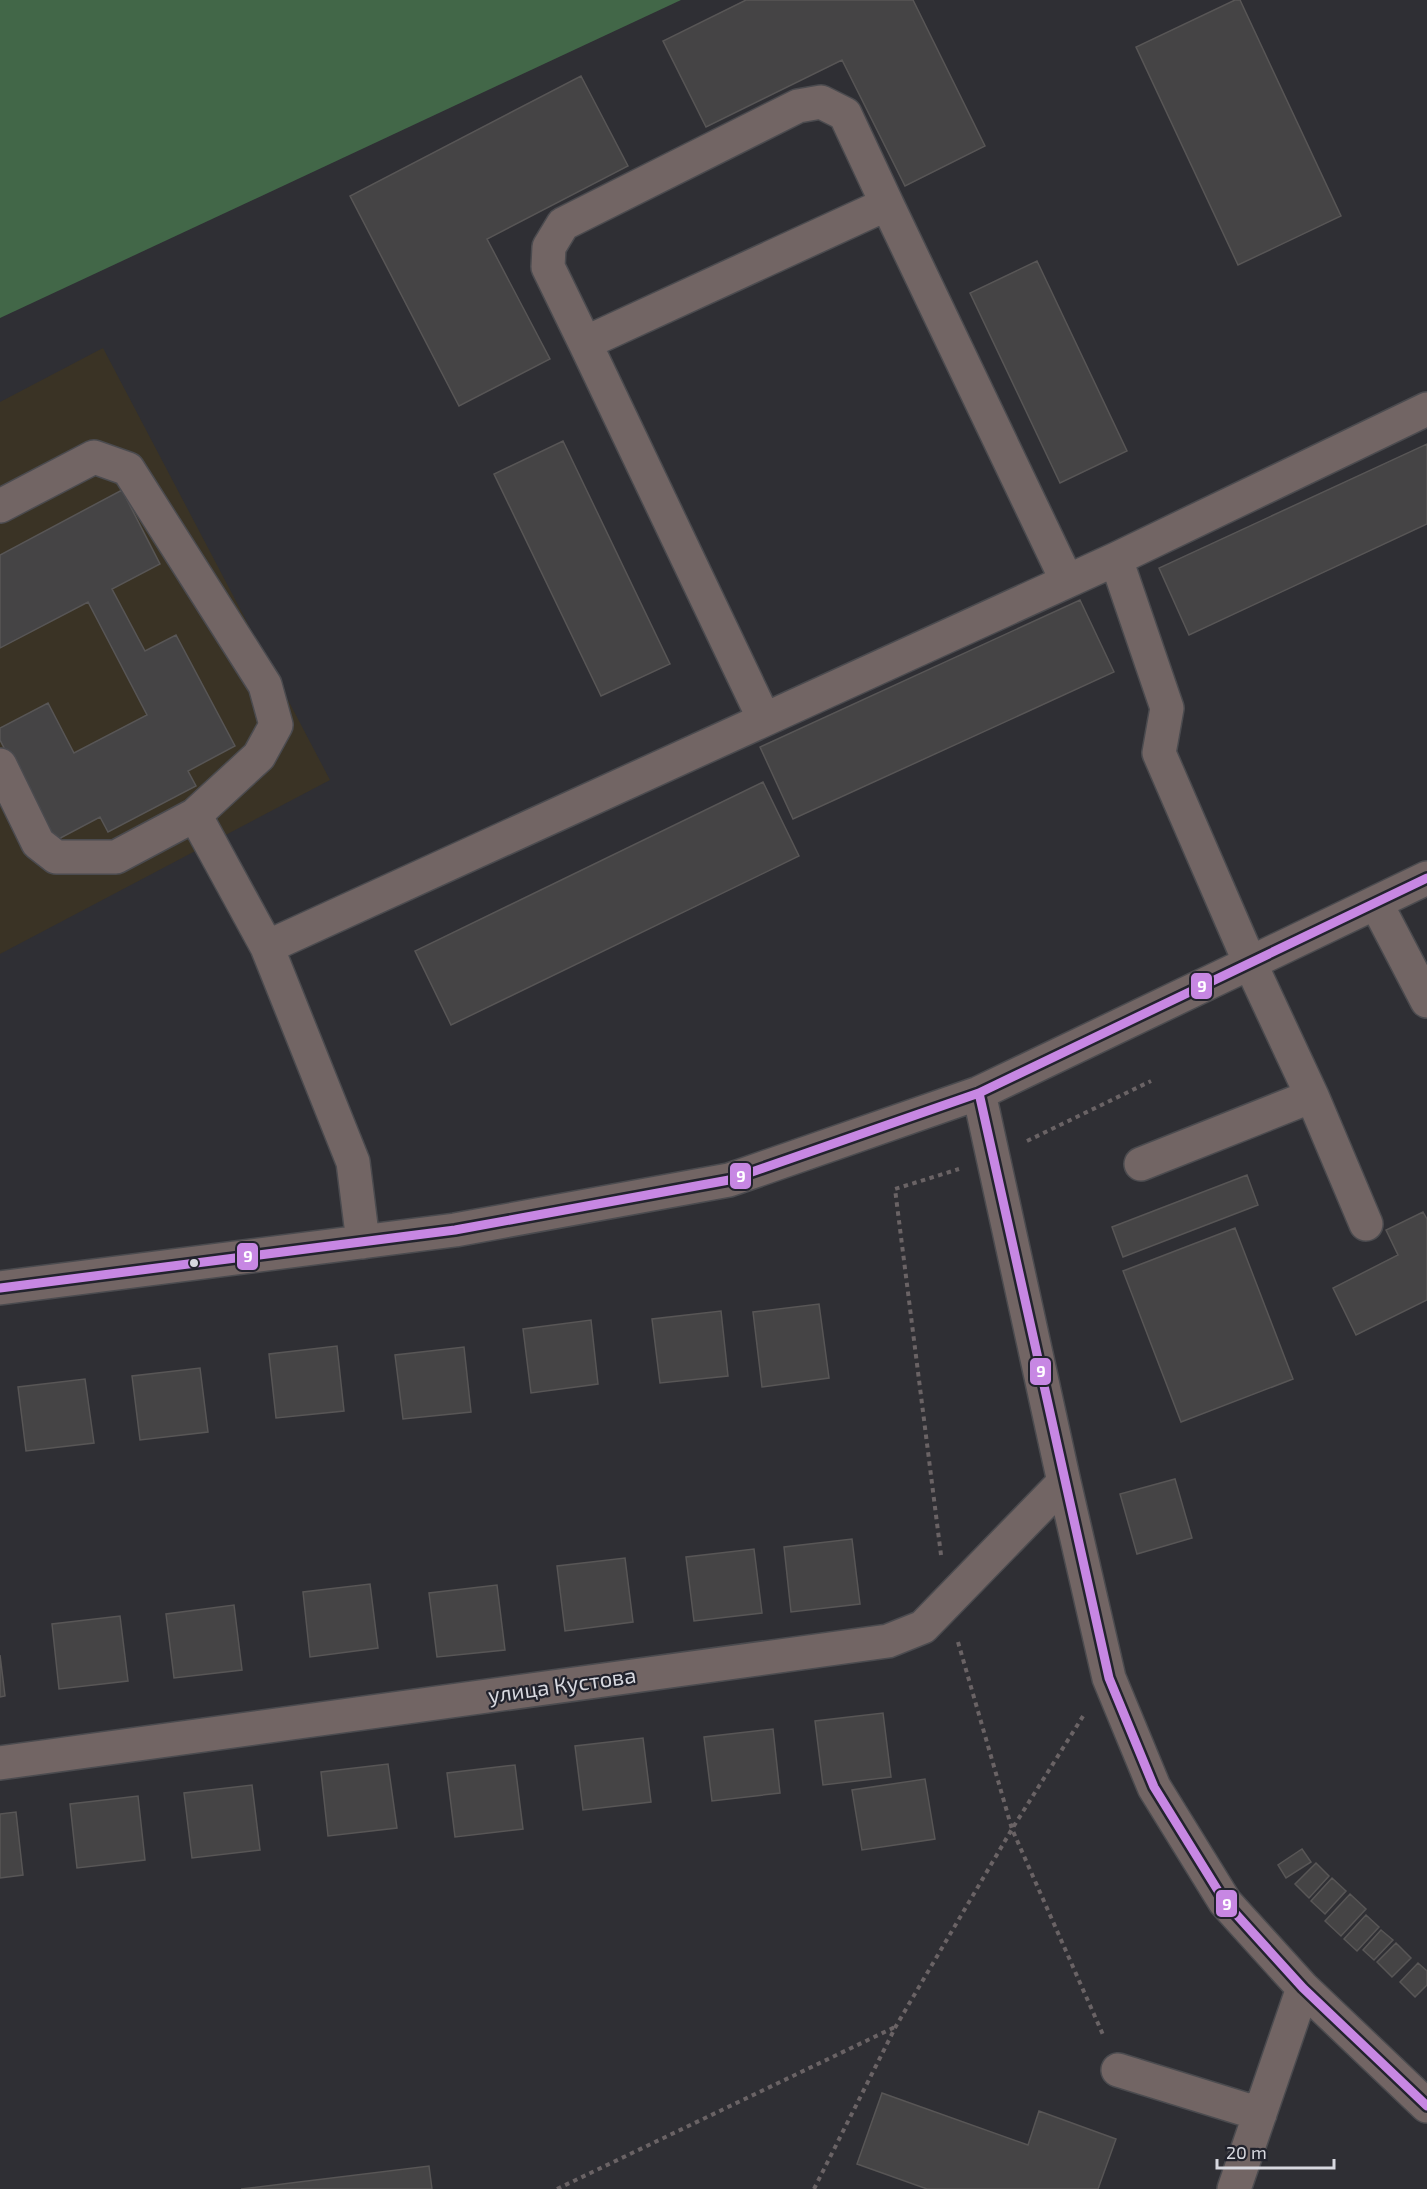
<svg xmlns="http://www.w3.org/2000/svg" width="1427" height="2189" font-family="'Exo 2',sans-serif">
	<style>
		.education { fill: #3a3325 }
		.forest { fill: #426748 }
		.building { fill: #454445; stroke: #585656; stroke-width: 1.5 }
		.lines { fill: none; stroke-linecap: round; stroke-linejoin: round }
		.minor-casing { stroke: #4b4b4f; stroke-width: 36 }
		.path { stroke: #6a6365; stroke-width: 4; stroke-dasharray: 4.5 4.5; stroke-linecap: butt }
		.minor { stroke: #726564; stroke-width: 33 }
		.bus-1-casing { stroke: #22232d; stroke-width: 14 }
		.bus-1 { stroke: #c787e3; stroke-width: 9 }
		.bus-dot { fill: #d7d8df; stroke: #22232d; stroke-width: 2 }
		.labels { text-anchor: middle; stroke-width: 4.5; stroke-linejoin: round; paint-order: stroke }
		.street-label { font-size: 22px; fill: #d7d8df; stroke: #22232d }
		.line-badge { stroke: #22232d; stroke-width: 2 }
		.badge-label { font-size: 16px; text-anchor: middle; font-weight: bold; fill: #fff }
	</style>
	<rect width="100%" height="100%" fill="#2f2f34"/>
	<path class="education" d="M103,348L330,780L0,954V402Z"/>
	<path class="forest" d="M0,0H681L0,318Z"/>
	<path class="building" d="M746,0H913L985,146L905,186L842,60L706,127L663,41Z
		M1235,0H1240L1341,216L1238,265L1136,47Z
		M581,76L628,166L487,239L550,359L459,406L350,196Z
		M1037,261L1127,451L1060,483L970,293Z
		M563,441L670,664L601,696L494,474Z
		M1427,444V524L1189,635L1159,568Z
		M122,490L160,564L112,589L145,651L176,635L235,746L188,771L196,786L108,832L100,817L53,842L0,740V728L48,703L74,753L147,715L88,602L0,648V555Z
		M1080,600L1114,672L793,819L760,747Z
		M763,782L799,856L451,1025L415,951Z
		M1247,1175L1258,1205L1123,1257L1112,1227Z
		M1423,1212L1427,1219V1300L1356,1335L1333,1288L1398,1255L1386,1230Z
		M1235,1228L1293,1379L1181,1422L1123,1271Z
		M819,1304L829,1378L762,1387L753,1312Z
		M721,1311L728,1376L660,1383L652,1319Z
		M591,1320L598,1384L531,1393L523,1329Z
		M337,1346L344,1411L276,1418L269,1354Z
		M464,1347L471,1412L403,1419L395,1355Z
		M200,1368L208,1432L140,1440L132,1376Z
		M85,1379L94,1443L26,1451L18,1387Z
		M1175,1479L1192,1538L1137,1554L1120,1494Z
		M852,1539L860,1604L791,1612L784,1547Z
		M754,1549L762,1613L694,1621L686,1557Z
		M625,1558L633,1622L565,1631L557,1566Z
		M370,1584L378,1648L310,1657L303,1592Z
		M497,1585L505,1650L437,1657L429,1593Z
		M234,1605L242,1670L174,1678L166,1614Z
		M120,1616L128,1681L59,1689L52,1624Z
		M0,1655L5,1696L0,1697Z
		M883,1713L891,1777L823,1785L815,1721Z
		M773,1729L780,1793L712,1801L704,1737Z
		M643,1738L651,1802L583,1810L575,1746Z
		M388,1764L397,1828L328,1836L321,1772Z
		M515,1765L523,1829L455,1837L447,1773Z
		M925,1779L935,1839L862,1850L852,1790Z
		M252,1785L260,1850L192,1858L184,1793Z
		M138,1796L145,1860L77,1868L70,1804Z
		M16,1812L23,1875L0,1878V1814Z
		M1302,1849L1311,1862L1286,1878L1278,1865Z
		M1316,1863L1329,1876L1309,1898L1295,1884Z
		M1332,1878L1346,1891L1325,1914L1311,1901Z
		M1350,1894L1366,1909L1341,1936L1325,1921Z
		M1366,1915L1379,1927L1357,1951L1344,1939Z
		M1381,1930L1393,1940L1374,1960L1363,1950Z
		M1396,1943L1411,1958L1392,1977L1377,1962Z
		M1418,1963L1427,1971V1985L1415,1997L1400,1982Z
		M882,2093L1028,2145L1039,2111L1116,2139L1098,2189H927L857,2164Z
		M429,2166L432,2189H241Z"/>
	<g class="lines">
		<g class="minor-casing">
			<path id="minor" d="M585,343L548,267L549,247L563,224L798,106L821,102L845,114L887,204
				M0,506L94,457L128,469L265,685L276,725L259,756L195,815L116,857H56L38,843L0,765
				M1116,559L1167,708L1159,753L1250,963L1312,1096L1366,1224
				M764,719L585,343L887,204L1067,581
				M195,815L267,947
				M1376,903L1427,1001
				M979,1093L1064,1482L1109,1678L1154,1787L1225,1902L1303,1988L1427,2106
				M1141,1164L1312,1096
				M363,1242L353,1162L267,947L1116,559L1427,409
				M0,1288L455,1230L729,1180L979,1093L1427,878
				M0,1763L888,1641L923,1627L1064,1482
				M1118,2070L1260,2114
				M1234,2189L1303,1988"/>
		</g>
		<path class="path" d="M1027,1141L1151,1081
			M941,1555L895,1189L959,1169
			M958,1642L1012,1829L1104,2037
			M557,2189L895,2027
			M814,2189L896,2026L1012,1829L1085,1713"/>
		<use href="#minor" class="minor"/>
		<g class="bus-1-casing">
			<path id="bus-1" d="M979,1093L1109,1678L1154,1787L1225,1902L1303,1988L1427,2106
				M0,1288L455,1230L729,1180L979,1093L1427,878"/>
		</g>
		<use href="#bus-1" class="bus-1"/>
	</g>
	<circle class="bus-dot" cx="194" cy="1263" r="5"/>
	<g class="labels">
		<g class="street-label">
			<text transform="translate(562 1685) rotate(-8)" y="8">улица Кустова</text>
		</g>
	</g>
	<g class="line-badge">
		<rect x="1190" y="972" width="23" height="28" rx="6" fill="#c787e3"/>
		<rect x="729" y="1162" width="23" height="28" rx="6" fill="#c787e3"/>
		<rect x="236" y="1242" width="23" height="29" rx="6" fill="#c787e3"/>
		<rect x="1029" y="1357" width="23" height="29" rx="6" fill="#c787e3"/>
		<rect x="1215" y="1889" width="23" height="29" rx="6" fill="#c787e3"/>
	</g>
	<g class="badge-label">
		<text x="1202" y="992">9</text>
		<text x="741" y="1182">9</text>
		<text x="248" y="1262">9</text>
		<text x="1041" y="1377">9</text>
		<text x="1227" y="1910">9</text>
	</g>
	<path d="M1217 2159v9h117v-9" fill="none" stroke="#d7d8df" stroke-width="3"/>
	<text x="1226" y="2159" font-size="18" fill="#d7d8df" stroke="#22232d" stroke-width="4.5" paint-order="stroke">20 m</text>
</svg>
